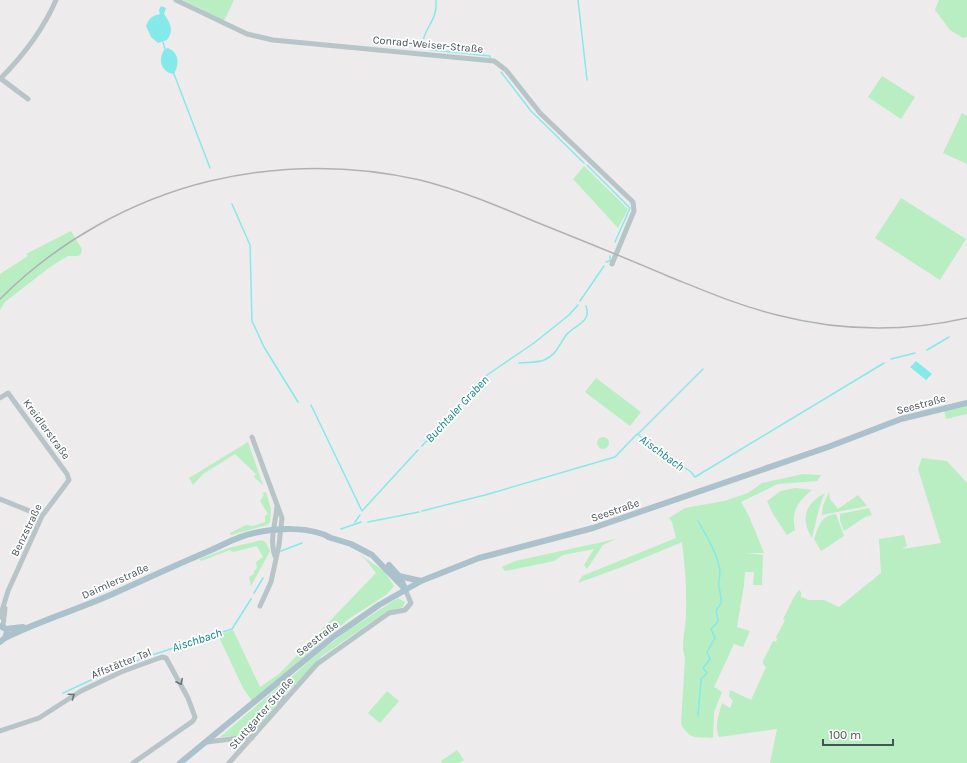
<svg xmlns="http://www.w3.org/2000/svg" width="967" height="763" font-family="Karla,sans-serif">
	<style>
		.green { fill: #b9edc2 }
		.water { fill: #86e9e9 }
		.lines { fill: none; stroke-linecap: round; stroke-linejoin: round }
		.stream { stroke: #86e9e9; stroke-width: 1.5 }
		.minor { stroke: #b7c4c8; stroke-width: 5 }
		.major { stroke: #abc1cb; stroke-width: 6 }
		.rail { stroke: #aeb2b6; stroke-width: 1.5 }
		.oneway { stroke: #66757a }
		.labels { text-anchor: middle; stroke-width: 3.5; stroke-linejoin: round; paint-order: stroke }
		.street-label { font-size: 11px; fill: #445358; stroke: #fff }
		.water-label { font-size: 12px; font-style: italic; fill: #0f8484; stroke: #fff }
	</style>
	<rect width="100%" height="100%" fill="#eeebec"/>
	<path class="green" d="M183,0H234L225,19L223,20Z
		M939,0H967V37L963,38L950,30L935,10Z
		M882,76L915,97L901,119L868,97Z
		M962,113L967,116V164L943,153Z
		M584,166L628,209L618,228L573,179Z
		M901,198L966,239L940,280L875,238Z
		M71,231L82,249L81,254L78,256H68L50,267L5,302L0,310V274L28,256L26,254Z
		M596,378L641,412L630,426L585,392Z
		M967,405V414L946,419L944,409Z
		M597 443a6 6 0 1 1 12 0a6 6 0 1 1-12 0Z
		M248,442L263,485L254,477L256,474L235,454L203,474L193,485L189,478Z
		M922,458L947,461L967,483V763H770L777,729L719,737C714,727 719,714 722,703L730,708L733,701L729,696L730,690L751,700L766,667L763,664V661L773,641L776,642L777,639L776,637L785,620L783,619L794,597L799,590L801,592V597L809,600H824L839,607L881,573L879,539L904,535L907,546L902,549L941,543L918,469Z
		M803,474L821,475L817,481L778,484L741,502L749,516L764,553H746L763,555L762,585H753L754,572H745L744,585L737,627L750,631L743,647L734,644L714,687L722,692L714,712L713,738C696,737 690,740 681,724L685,658C680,644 686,629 686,615C687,590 685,566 682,542L627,565L578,583L582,576L676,538L672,522L669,518L685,508L724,501L748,493L762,483Z
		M795,488L812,490C797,502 791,512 795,530L787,535L773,514L767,501L781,491Z
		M266,492L271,509L270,522L267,525L231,535L230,533L246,525L253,526L265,522V516L268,514L260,501L264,495L262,493Z
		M829,492L830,499L838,509L858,495L867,506L822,515L823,506Z
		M825,493C818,507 816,523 812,538C800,519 805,504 825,493Z
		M869,508L872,515L865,517L844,531L840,521V514Z
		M836,514L844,536L821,551L814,539C819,525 821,516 836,514Z
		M616,539L603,545L587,569L584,565L594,549L563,555L554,561L505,571L502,567L515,561Z
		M262,540L266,543L270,551L251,586L249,577L254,574V571L257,568L256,562L263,557L257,546L233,552L230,550L201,561L199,559L232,547Z
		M359,554L384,571L394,586L386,595L350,618L252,701L243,688L218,635L233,630L260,687L279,674L376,573L367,561Z
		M398,598L405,602L403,607L386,612L322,656L283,697L289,679L316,655L348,630Z
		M283,683L275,708L254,732L250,735L220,737Z
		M387,691L399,701L380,723L368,713Z
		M457,750L464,760L459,763H442L441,761Z"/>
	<path class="water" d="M161,6L166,8L164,14C171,24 174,30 167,40L158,43L151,37L146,26C149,18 152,16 160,14L159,10Z
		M168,48C180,53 179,65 174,74C161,73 157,58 165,49Z
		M916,361L932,374L926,380L910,367Z"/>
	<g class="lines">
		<path class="stream" d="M436,0C438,21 423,29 423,43L428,49L433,50L490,56V58
			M578,0L587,80
			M163,42L165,49
			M501,72L531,111L584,163
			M174,74L210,168
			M587,165L630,208L615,242
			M232,204L250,245L252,321L264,347L298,402
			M606,262L610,261V256
			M580,301L604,266
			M927,350L949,337
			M891,359L915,353
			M519,363C527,362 537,363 544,360C557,355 559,344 567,334C575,325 592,322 586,306
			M311,405L362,511L418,450
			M638,434L703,369
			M422,446L472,389L487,375L534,343L569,315L578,305
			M422,511L485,495L615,457L637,434L691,472L695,477L884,363
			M698,521C707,537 718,554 720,572C720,577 718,583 719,588C721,598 724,602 716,610C718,623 721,619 711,629L715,638L707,652L710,659L703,668L707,673L701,679L698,716
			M355,522L360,515
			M368,522L419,512
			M341,529L361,522
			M281,551L302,543
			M254,593L263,578
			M152,655L232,629L251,599
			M107,673L146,657
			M63,693L102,675"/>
		<path class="minor" d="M176,0L247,34L273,40L494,61L506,70L540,113L633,202L634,211L612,264
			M0,78L28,99
			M0,79C23,56 43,30 56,0
			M0,398L8,393L67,474L69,480L42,516L8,591L0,617
			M252,437L282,518L279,545L271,582L260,606
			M0,499L42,516
			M275,556C269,541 276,521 277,506
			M3,627L5,608
			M279,707L288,674
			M0,731L39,718L81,691L121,672L162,657L166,658L188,698L195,717L193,721L133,763
			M207,742L247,737L252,738
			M229,763L317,664L389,613L405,610L411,603L405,589"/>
		<path class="major" d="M328,537L351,544L372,555L405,589
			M389,565L399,576L405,588
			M399,576L421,581
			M0,626L6,629L7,632L5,638L0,642
			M6,629L23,627
			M5,638C41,620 80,609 117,592C148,578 178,564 209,551C223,545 238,536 254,533C276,528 311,526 331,538
			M180,763L333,637L379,605L421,581L479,558L593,528L828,447L901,419L967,403"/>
		<path class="rail" d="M0,299C57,242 131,200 210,181C279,165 350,164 420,180C460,190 498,206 536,222C581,240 626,258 670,277C705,291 740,306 777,315C839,331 905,332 967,318"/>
	</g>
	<defs><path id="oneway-chevron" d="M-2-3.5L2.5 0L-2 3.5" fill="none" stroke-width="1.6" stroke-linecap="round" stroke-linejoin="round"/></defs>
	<g class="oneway">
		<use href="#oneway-chevron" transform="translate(180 682) rotate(63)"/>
		<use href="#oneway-chevron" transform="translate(72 696) rotate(-35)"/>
	</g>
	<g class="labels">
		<g class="street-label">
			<text transform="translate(428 44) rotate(5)" y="4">Conrad-Weiser-Straße</text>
			<text transform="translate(921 404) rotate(-15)" y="4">Seestraße</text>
			<text transform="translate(47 429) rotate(54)" y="4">Kreidlerstraße</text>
			<text transform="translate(615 510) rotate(-19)" y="4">Seestraße</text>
			<text transform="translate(26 530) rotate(-64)" y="4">Benzstraße</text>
			<text transform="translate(115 581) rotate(-24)" y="4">Daimlerstraße</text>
			<text transform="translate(317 638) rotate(-38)" y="4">Seestraße</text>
			<text transform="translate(121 663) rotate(-22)" y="4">Affstätter Tal</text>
			<text transform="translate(261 713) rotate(-49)" y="4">Stuttgarter Straße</text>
		</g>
		<g class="water-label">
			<text transform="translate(457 409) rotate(-47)" y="4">Buchtaler Graben</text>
			<text transform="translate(662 453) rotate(36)" y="4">Aischbach</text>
			<text transform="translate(197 640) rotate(-18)" y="4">Aischbach</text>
		</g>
	</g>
	<path d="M823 739v6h70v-6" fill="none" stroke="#445358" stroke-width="2"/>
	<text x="829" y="739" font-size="12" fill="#445358" stroke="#ffffff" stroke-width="3" paint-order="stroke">100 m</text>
</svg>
